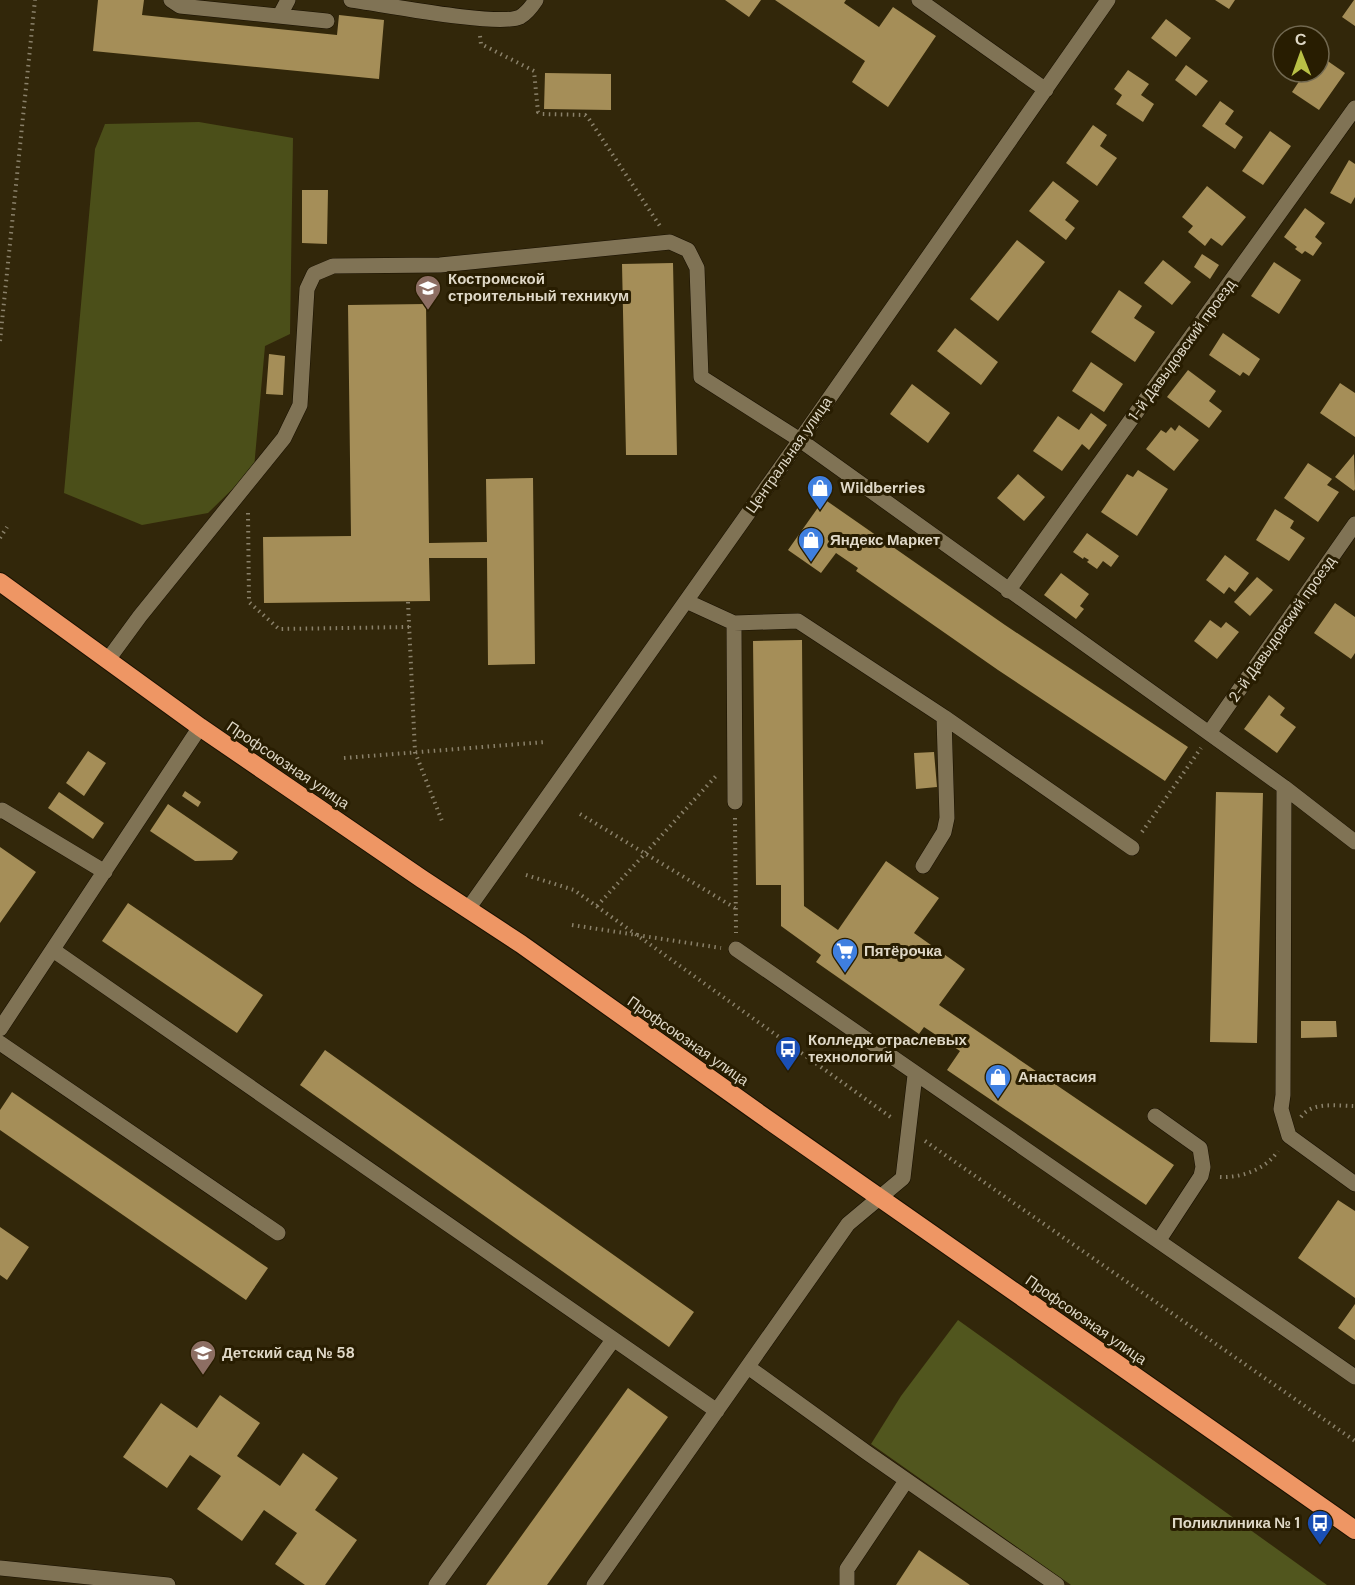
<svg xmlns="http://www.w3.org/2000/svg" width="1355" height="1585" font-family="'DM Sans',sans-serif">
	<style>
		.green { fill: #4b4f19 }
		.forest { fill: #51561e }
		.building { fill: #a58e58 }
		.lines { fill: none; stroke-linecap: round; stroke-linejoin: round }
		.minor-casing { stroke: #181000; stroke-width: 16 }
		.highway-casing { stroke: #181000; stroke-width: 20 }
		.path { stroke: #8a816a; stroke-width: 4; stroke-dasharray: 1.5 4.5; stroke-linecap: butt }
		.minor { stroke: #807355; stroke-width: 15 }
		.highway { stroke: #ee9664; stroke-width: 18 }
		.labels { text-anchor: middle; stroke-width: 6; stroke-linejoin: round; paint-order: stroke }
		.poi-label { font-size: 15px; font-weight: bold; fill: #dfd8c7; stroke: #281d01; text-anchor: start }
		.street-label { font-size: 15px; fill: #dfd8c7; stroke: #281d01 }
	</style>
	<rect width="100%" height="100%" fill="#32270a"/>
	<path class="green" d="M199,122L293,138L290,334L265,346L254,468L208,513L142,525L64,493L95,149L105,124Z"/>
	<path class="forest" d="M958,1320L1327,1585H1071L871,1444L901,1396Z"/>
	<path class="building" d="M98,0H144L142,15L337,35L339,15L384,20L379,79L93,51Z
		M725,0H761L749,17Z
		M775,0H846L844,3L879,27L893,7L936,36L888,107L852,82L865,61Z
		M1215,0H1235L1229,9Z
		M1354,0H1355V26L1342,17Z
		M1166,19L1191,38L1176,57L1151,38Z
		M1319,55L1345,73L1319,110L1292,92L1302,77L1295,72H1319Z
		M1186,65L1208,81L1196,96L1175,80Z
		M1128,70L1149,84L1141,95L1154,104L1143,122L1116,104L1122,95L1114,89Z
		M545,73L611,74V110L544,109Z
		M1220,101L1234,111L1225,124L1243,137L1235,149L1202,126Z
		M1093,125L1107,135L1100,146L1117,158L1097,186L1066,163Z
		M1270,131L1291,146L1263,185L1242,171Z
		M1349,160L1355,164V197L1351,204L1330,193Z
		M1053,181L1079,201L1065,220L1075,228L1066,240L1029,211Z
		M1207,186L1246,217L1222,246L1211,238L1205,246L1188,232L1193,226L1182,217Z
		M302,190H328L327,244L302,243Z
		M1305,208L1325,223L1315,237L1322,243L1313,256L1305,251L1302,254L1295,249L1297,247L1284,237Z
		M1017,240L1045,262L998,321L970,299Z
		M1202,254L1219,265L1210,279L1194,267Z
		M1163,260L1191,282L1172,305L1144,283Z
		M1274,262L1301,280L1279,314L1251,296Z
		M673,263L677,455H626L622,264Z
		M1119,290L1142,306L1134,318L1155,332L1135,362L1091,332Z
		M426,304L429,543L487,542L486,479L533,478L535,664L488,665L487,558H429L430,601L264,603L263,537L351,536L348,305Z
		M955,328L998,362L981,385L937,351Z
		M1223,333L1260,359L1249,376L1243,372L1240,376L1209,355Z
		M269,354L285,356L283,395L266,394Z
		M1091,362L1123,384L1104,412L1072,391Z
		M1188,370L1216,391L1209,401L1222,411L1209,428L1167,397Z
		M1340,383L1355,393V437L1320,413Z
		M912,384L950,413L928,443L890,414Z
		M1091,413L1107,425L1089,450L1082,444L1062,471L1033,451L1058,416L1079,430Z
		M1179,425L1199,440L1174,471L1146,449L1161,430L1166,433L1171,427L1175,431Z
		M1354,454L1355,489L1354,491L1335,477Z
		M1308,463L1332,479L1327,485L1339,492L1318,522L1284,498Z
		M1138,470L1168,489L1137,536L1101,512L1127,474L1133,477Z
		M1018,474L1045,497L1024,521L997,498Z
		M824,499L1005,625L1188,747L1165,781L998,670L856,571L858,568L836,553L821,573L788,550Z
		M1275,509L1294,521L1290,528L1305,538L1289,561L1256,540Z
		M1087,533L1119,556L1111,567L1103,561L1097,569L1087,562L1089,560L1084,557L1083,559L1073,552Z
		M1225,555L1249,573L1235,592L1229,587L1224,594L1206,580Z
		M1061,573L1089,594L1080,606L1084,609L1076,619L1044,595Z
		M1257,577L1273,590L1250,616L1234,602Z
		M1335,603L1355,617V653L1351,659L1314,633Z
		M1210,620L1221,628L1226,622L1239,632L1217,659L1194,641Z
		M802,640L804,906L838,930L886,861L939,898L914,933L965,969L939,1005L1174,1165L1146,1205L947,1070L960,1051L924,1027L919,1034L816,962L821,955L781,926V885H756L753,641Z
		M1269,695L1285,708L1280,715L1296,727L1277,753L1244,729Z
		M88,751L106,763L84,796L66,783Z
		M934,752L937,787L916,789L914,753Z
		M185,791L201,802L198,807L182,796Z
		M59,792L104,823L93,839L48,808Z
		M1216,792L1263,793L1257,1043L1210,1042Z
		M168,804L238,852L232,860L195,861L150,831Z
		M0,847L36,872L0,923Z
		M128,903L263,995L237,1033L102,941Z
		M1301,1021H1336L1337,1037L1301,1038Z
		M325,1050L694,1312L669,1347L300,1085Z
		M12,1092L268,1268L246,1300L0,1130V1110Z
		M1338,1200L1355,1211V1298L1298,1258Z
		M0,1227L29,1247L7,1280L0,1275Z
		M1355,1304V1340L1338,1328Z
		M628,1388L668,1417L547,1585H486Z
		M220,1395L260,1423L237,1456L280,1486L303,1453L338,1478L315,1510L357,1540L325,1585H305L275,1564L297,1533L264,1510L242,1541L197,1509L221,1476L190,1455L167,1488L123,1457L161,1403L197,1428Z
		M919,1550L970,1585H896Z"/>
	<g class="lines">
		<g class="minor-casing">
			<path id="minor" d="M171,0L180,6L327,21
				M351,0C381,4 499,27 520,17C527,13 532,6 536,0
				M919,0L1046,90
				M280,15L288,0
				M1008,591L1355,108
				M686,601L734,623L798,621L944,717L1132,848
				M734,623L735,802
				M107,661L140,616L284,438L300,405L307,289L314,274L333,266L440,265L670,242L688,250L697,268L701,377L800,440L1284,787L1355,842
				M1209,733L1355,524
				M1284,787L1283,1095L1281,1109L1289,1136L1355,1184
				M0,811L2,810L105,872
				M923,866L944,832L947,818L944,717
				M468,909L800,440L1108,0
				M736,949C941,1093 1149,1233 1355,1377
				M53,950L717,1411
				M0,1029L200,727
				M0,1043L278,1233
				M1155,1116L1200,1148L1203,1167L1201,1176L1159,1240
				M748,1367L866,1452L1057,1585
				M0,1568L168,1585
				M436,1585L613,1340
				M594,1585L848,1224L903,1178L915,1075
				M847,1585V1569L906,1481"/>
		</g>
		<g class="highway-casing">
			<path id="highway" d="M0,582L200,727L422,879L521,944L760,1114L1355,1530"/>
		</g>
		<path class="path" d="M480,36L481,44L534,71L538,112L542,114L585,115L589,119L660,226
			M0,341L35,0
			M248,513L249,602L279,629L409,627
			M0,538L7,527
			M408,602L415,752L442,821
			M344,758L545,742
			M580,814L735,908
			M735,818L736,933
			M1142,832L1201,748
			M526,875L574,890L892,1118
			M597,906L716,776
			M572,925L721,948
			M1301,1117C1312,1101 1338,1106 1355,1106
			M925,1141L1355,1441
			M1220,1177C1242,1178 1266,1169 1278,1151"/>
		<use href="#minor" class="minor"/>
		<use href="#highway" class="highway"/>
	</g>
	<defs>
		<g id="university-pin" transform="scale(1.35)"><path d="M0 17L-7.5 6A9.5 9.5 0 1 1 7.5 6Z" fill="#8d6e63" stroke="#281d01"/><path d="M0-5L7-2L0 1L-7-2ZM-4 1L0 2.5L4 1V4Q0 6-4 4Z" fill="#fff"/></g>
		<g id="shop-pin" transform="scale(1.35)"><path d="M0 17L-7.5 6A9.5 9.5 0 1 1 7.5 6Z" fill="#3f7fe0" stroke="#281d01"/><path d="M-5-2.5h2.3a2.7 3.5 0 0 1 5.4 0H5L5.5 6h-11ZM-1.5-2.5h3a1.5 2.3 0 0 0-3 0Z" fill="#fff"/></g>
		<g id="supermarket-pin" transform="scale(1.35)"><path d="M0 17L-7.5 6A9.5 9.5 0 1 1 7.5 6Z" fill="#3f7fe0" stroke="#281d01"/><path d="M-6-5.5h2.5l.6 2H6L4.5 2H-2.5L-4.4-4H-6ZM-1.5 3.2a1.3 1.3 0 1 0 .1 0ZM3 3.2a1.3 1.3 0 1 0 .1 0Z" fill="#fff"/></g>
		<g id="bus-pin" transform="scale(1.35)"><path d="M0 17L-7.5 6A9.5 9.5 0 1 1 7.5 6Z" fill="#1a4fb4" stroke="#281d01"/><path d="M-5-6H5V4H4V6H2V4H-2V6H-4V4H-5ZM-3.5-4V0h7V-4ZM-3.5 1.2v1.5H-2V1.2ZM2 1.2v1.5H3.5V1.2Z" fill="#fff"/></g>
		<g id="school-pin" transform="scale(1.35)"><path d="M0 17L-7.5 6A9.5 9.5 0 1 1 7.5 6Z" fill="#8d6e63" stroke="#281d01"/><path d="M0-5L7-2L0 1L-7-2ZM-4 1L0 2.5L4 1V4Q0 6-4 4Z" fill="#fff"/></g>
	</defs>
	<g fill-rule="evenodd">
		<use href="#university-pin" x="428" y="288"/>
		<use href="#shop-pin" x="820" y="488"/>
		<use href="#shop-pin" x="811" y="540"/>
		<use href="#supermarket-pin" x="845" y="951"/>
		<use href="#bus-pin" x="788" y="1049"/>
		<use href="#shop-pin" x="998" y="1077"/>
		<use href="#school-pin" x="203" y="1353"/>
		<use href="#bus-pin" x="1320" y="1523"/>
	</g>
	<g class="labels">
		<g class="poi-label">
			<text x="448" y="284">Костромской<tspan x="448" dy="17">строительный техникум</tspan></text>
			<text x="840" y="493">Wildberries</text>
			<text x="830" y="545">Яндекс Маркет</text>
			<text x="864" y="956">Пятёрочка</text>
			<text x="808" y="1045">Колледж отраслевых<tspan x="808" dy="17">технологий</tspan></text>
			<text x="1018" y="1082">Анастасия</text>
			<text x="222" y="1358">Детский сад № 58</text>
			<text x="1300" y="1528" text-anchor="end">Поликлиника № 1</text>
		</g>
		<g class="street-label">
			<text transform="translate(1182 350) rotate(-54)" y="5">1-й Давыдовский проезд</text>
			<text transform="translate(789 455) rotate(-55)" y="5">Центральная улица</text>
			<text transform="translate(1282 629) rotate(-55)" y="5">2-й Давыдовский проезд</text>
			<text transform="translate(288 765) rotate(34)" y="5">Профсоюзная улица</text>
			<text transform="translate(688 1041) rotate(35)" y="5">Профсоюзная улица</text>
			<text transform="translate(1086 1320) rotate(35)" y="5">Профсоюзная улица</text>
		</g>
	</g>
	<g transform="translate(1301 54) rotate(359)"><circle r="28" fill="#281d01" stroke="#716850" stroke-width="1.5"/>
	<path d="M0-4.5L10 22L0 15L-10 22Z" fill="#b9c046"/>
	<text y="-9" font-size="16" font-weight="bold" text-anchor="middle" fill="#dfd8c7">С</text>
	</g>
</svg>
